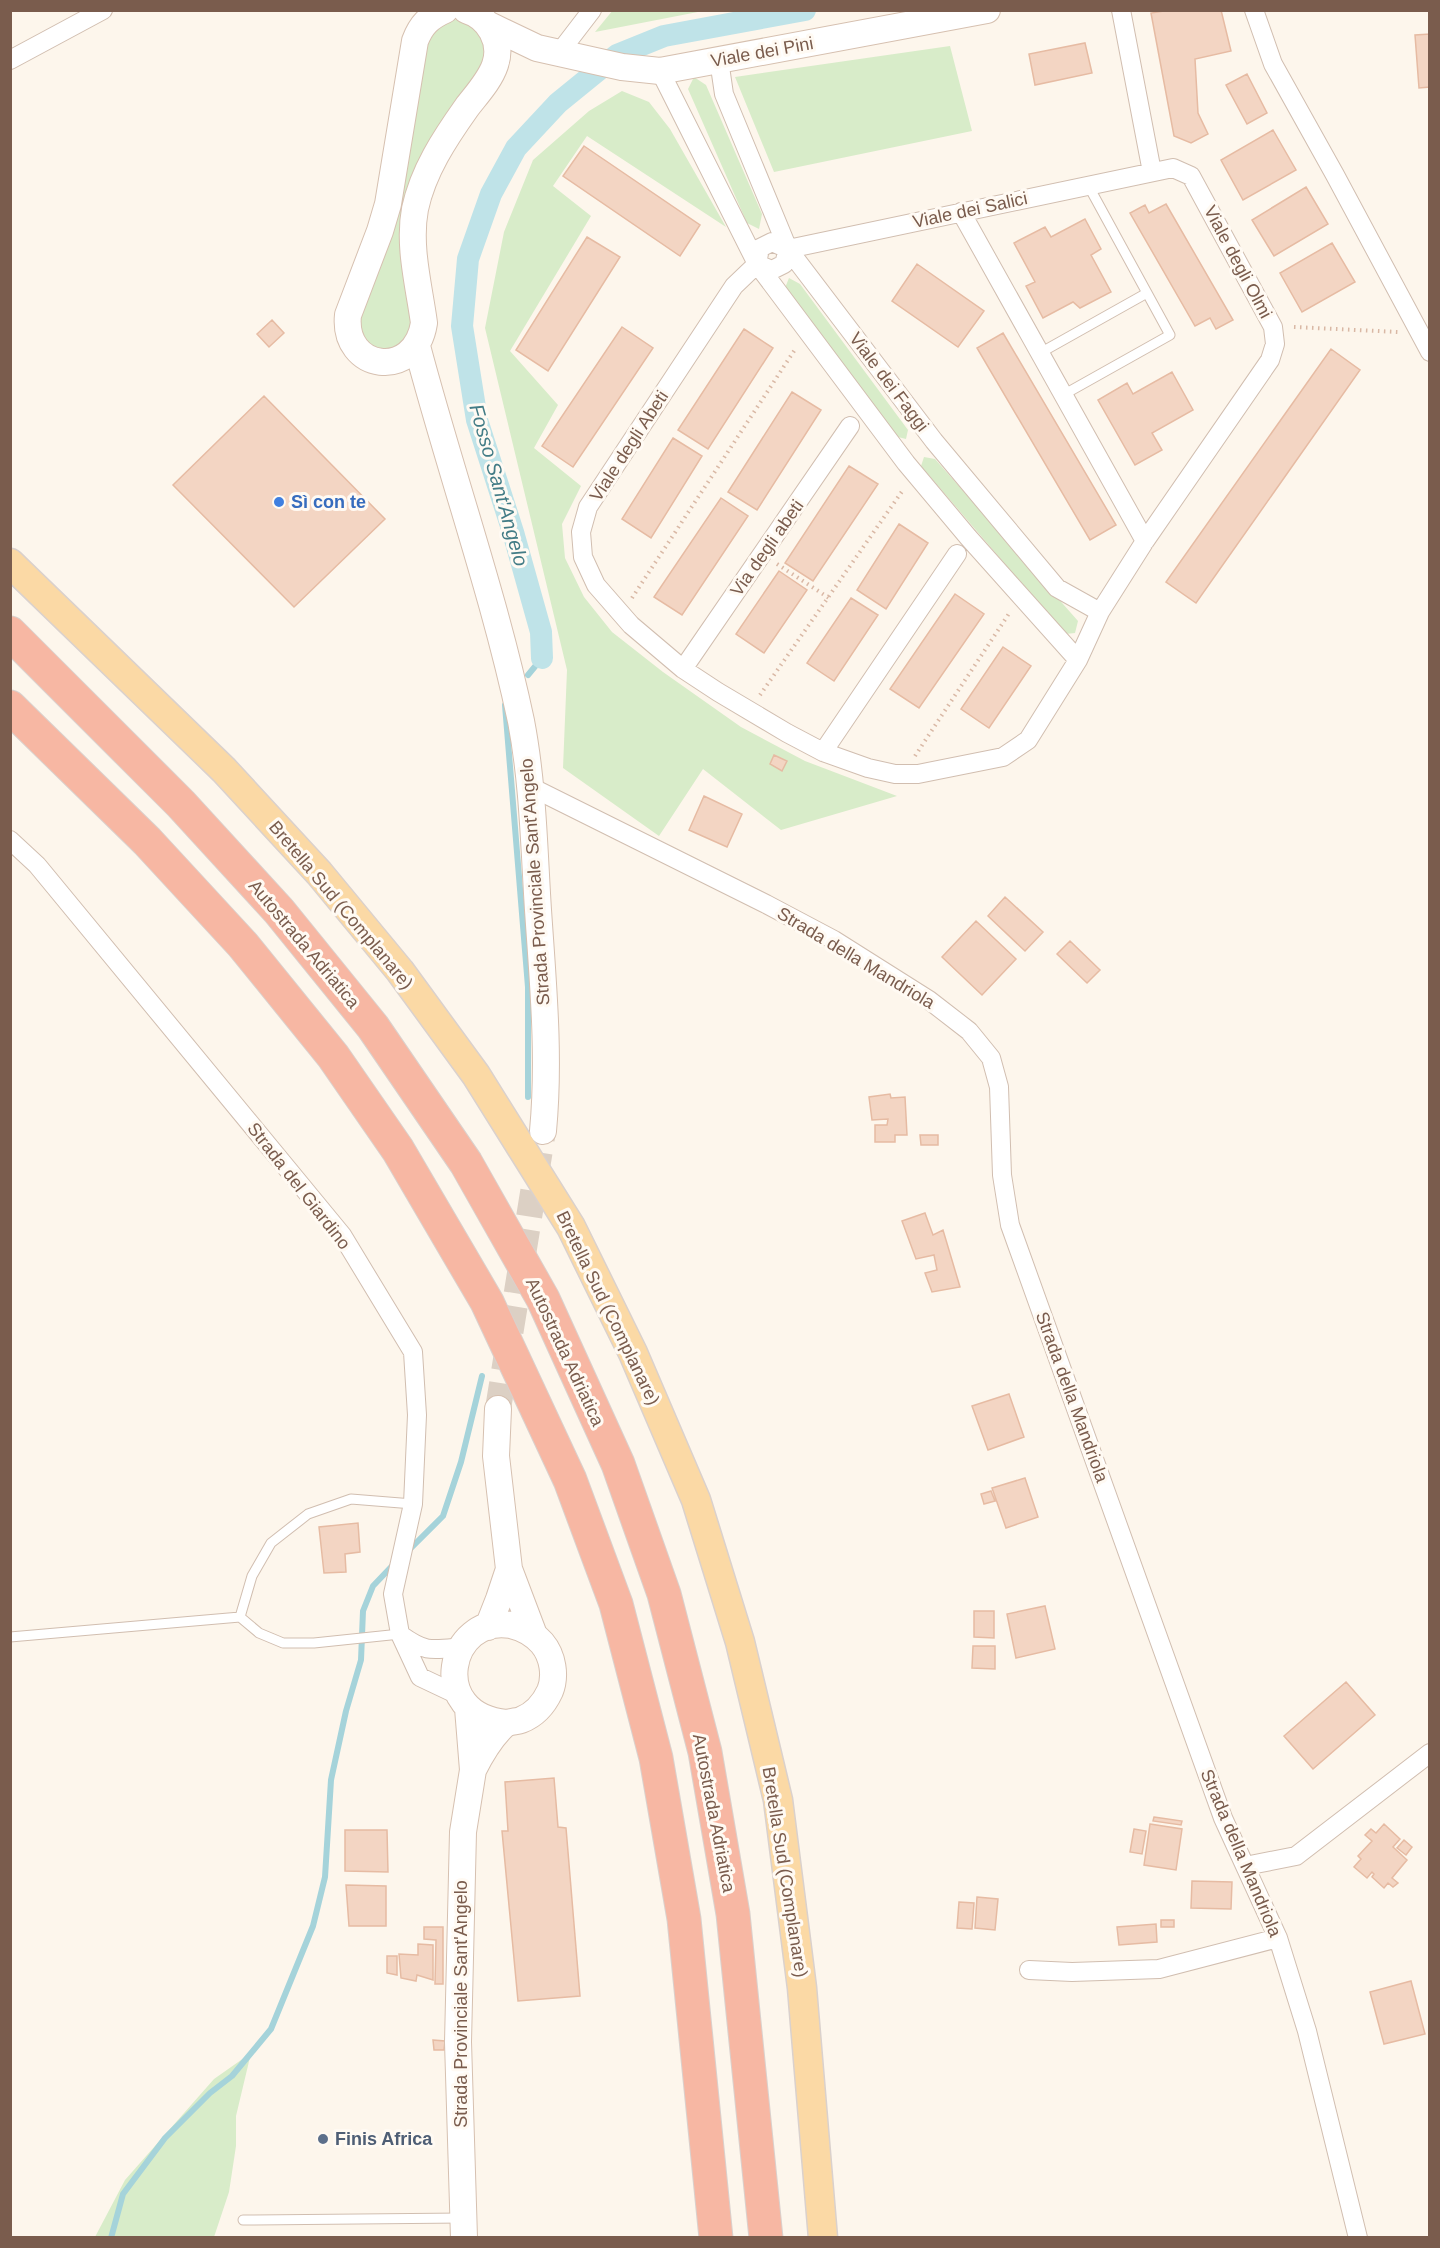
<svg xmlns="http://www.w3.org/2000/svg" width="1440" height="2248" font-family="Arial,sans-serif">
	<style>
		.green { fill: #d8ecc9 }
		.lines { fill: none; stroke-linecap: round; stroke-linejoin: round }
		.stream { stroke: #a5d3da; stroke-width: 6 }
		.canal { stroke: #bfe3e8; stroke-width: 22 }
		.building { fill: #f3d5c3; stroke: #e6bba3; stroke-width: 1.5 }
		.secondary-tunnel { stroke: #dcd0c4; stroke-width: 26; stroke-dasharray: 26 13; stroke-linecap: butt }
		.lane-casing { stroke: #d1beb0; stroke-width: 11 }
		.street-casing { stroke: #d1beb0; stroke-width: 20 }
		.secondary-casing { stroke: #d6c0b0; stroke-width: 28 }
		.primary-casing { stroke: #dad1cd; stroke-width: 31 }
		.highway-casing { stroke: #dad1cd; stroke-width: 35 }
		.path { stroke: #d9b8a5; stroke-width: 4; stroke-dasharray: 1.5 4.5; stroke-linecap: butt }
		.lane { stroke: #fff; stroke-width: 9 }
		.street { stroke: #fff; stroke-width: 18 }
		.secondary { stroke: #fff; stroke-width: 26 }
		.primary { stroke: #fbd9a5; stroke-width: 28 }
		.highway { stroke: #f7b7a3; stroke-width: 33 }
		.shop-dot { fill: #3f7fe0; stroke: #fffaf3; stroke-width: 2 }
		.service-dot { fill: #5c6f8a; stroke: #fffaf3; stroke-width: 2 }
		.labels { text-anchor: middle; stroke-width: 6; stroke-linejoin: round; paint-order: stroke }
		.street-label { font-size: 18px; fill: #7a5c4d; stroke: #fffaf3 }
		.shop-label { font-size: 18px; font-weight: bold; fill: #366cbe; stroke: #fffaf3; text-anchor: start }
		.service-label { font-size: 18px; font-weight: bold; fill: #4e5e75; stroke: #fffaf3; text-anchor: start }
		.water-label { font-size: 20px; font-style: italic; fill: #437c86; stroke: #fffaf3 }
	</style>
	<rect width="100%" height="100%" fill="#fdf6ec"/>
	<path class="green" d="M613,10H703V11L595,32Z
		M458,19C485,31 491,42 482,71L418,173L413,336L385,355L359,336V317L422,47L439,24Z
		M950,46L972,131L774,172L735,77Z
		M694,77L706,85L762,214L759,229L747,223L688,89Z
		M622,91L649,102L670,129L726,227L587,136L553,186L591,216L510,351L558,405L534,448L581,486L562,524L565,558L584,597L612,632L663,672L741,727L805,761L897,796L781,830L703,769L659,836L563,768L567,670L485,328L504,232L533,160L589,111Z
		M789,278L800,284L908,430L906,439L894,436L785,288Z
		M924,457L935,459L1078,621L1075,633L1065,634L921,466Z
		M251,2053L236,2116V2146L229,2192L214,2237H95L125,2180L214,2079Z"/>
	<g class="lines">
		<path class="stream" d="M528,675L542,658
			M505,705L528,987V1097
			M409,1550L443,1516L461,1462L482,1376
			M111,2238L123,2194L165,2138L210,2093L232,2076L271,2029L313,1926L325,1877L331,1780L346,1711L361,1660L363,1611L373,1586L393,1565"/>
		<path class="canal" d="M542,658L541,632L513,532L477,420L462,326L468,259L491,194L516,148L558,103L617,55L664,36L805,10"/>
	</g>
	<path class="building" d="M1170,10H1221L1231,51L1195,59L1198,113L1208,134L1191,143L1174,136L1151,13Z
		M1430,34V87L1419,88L1415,35Z
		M1085,43L1092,73L1035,85L1029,54Z
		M1247,74L1267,113L1247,124L1226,85Z
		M1273,130L1296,170L1243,200L1221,160Z
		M584,146L700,225L680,256L563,176Z
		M1306,187L1328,224L1274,256L1252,220Z
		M1166,204L1233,320L1216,329L1210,318L1195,326L1130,213L1145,205L1149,213Z
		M1085,219L1101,249L1091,255L1111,292L1080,308L1073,302L1043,318L1026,286L1035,282L1014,243L1045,227L1051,237Z
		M587,237L620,257L548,371L516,350Z
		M1332,243L1355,282L1302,312L1280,273Z
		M917,264L984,311L958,347L892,301Z
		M272,320L284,333L269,347L257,334Z
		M622,327L653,348L573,467L542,446Z
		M744,329L773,348L708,449L678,430Z
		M1003,333L1116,525L1090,540L977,348Z
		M1331,349L1360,370L1196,603L1166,582Z
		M1172,372L1193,410L1152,433L1162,450L1135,465L1098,400L1127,383L1133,394Z
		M792,392L821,410L757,510L728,492Z
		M264,396L385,519L294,607L173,485Z
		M673,438L702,456L651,538L622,519Z
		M849,466L878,484L813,581L785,563Z
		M721,498L748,516L682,615L654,597Z
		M899,524L928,543L886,609L857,590Z
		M779,571L807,590L764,653L736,634Z
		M955,594L984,614L919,708L890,689Z
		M851,598L878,615L834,681L807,663Z
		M1003,647L1031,666L989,728L961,709Z
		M774,755L787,761L782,771L770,764Z
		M704,796L742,814L727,847L689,830Z
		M1005,897L1043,932L1025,951L988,916Z
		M976,921L1016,959L982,995L942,957Z
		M1070,941L1100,970L1087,983L1057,954Z
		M890,1094L891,1098L905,1097L907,1135H895V1142H875V1125H887L888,1119L872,1120L869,1097Z
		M920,1135H938V1145H921Z
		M925,1213L933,1235L943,1230L960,1287L932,1292L925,1273L937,1270L934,1255L916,1259L902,1221Z
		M1009,1394L1024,1437L988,1450L972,1406Z
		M1025,1478L1038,1517L1006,1528L992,1488Z
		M991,1491L995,1501L984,1504L981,1494Z
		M358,1523L360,1552L345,1554L346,1572L324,1573L319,1527Z
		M1045,1606L1055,1649L1016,1658L1007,1614Z
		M974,1611H994V1638L974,1637Z
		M973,1646H995V1669L972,1668Z
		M1346,1682L1375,1715L1313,1769L1284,1736Z
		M554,1778L558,1827L566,1828L580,1996L518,2001L502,1831H508L505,1782Z
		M1154,1817L1182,1821L1181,1825L1153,1821Z
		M1150,1824L1182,1829L1176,1870L1144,1865Z
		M1384,1824L1400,1839L1393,1847L1407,1860L1392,1878L1398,1883L1393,1887L1388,1883L1384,1888L1372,1877L1374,1874L1372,1872L1367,1878L1354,1867L1361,1859L1358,1856L1372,1841L1365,1835L1371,1829L1376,1833Z
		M1134,1829L1146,1831L1142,1854L1130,1852Z
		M345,1830H387L388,1872L345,1871Z
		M1404,1840L1412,1847L1406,1855L1397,1848Z
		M1192,1881L1232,1882L1231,1909L1191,1908Z
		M346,1885L386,1886V1926H349Z
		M977,1897L998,1899L995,1930L975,1928Z
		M959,1902L974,1903L972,1929L957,1928Z
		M1161,1920H1174V1927H1161Z
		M1156,1924L1157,1942L1119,1945L1117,1927Z
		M424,1927H443V1984H435L436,1940L424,1939Z
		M418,1944L433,1945V1980L417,1975L416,1981L401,1978L399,1954L418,1955Z
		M387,1956H397V1975L387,1973Z
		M1411,1981L1425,2034L1384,2044L1370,1992Z
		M433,2040L445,2041L444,2050H434Z"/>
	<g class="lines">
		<path class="secondary-tunnel" d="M498,1409L543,1131"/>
		<g class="lane-casing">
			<path id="lane" d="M1040,353L1147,293
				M1063,395L1170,335L1088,185
				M240,1617L252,1576L271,1543L308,1514L351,1499L413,1504
				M10,1637L240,1617L259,1633L283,1643H314L400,1634
				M243,2220L463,2218"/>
		</g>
		<g class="street-casing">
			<path id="street" d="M1121,10L1152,172
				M1254,10L1273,64L1335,175L1430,352
				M559,53L592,10
				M10,60L103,10
				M719,60L724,94L788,249L934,441L1057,588L1100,612
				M660,71L757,264L906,463L968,537L1078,660
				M961,212L1145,541
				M757,264L734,286L588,507L581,532L583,557L596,585L631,625L683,669L718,692L787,733L823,752L868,768L895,774H918L1003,757L1028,740L1078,660L1100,612L1145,541L1270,360L1275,344L1273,327L1191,176L1173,168L788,249
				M757,264L760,248L772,242L788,249
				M757,264L772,270L784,264L788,249
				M683,669L850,426
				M823,752L957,554
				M531,787L766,904L834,940L929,1000L969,1031L991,1058L999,1087L1002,1175L1010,1225L1223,1818L1278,1938L1307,2031L1358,2238
				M10,840L37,865L342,1235L413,1352L417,1415L413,1504L393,1594L400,1634L420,1677L458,1695
				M401,1635C426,1653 432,1650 462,1647
				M1245,1866L1296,1856L1430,1753
				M1029,1970L1072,1972L1159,1969L1278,1938"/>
		</g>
		<g class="secondary-casing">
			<path id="secondary" d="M445,10C429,17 421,25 415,41L388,204L380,231L348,315C342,371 415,381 424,323C419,286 408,246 415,209C423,171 445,138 467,107C477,94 490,80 495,65C503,42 489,17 466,10
				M489,25L537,48L622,67L660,71L987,10
				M417,346C450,471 494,594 521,721C533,783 534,847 538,910C543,984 550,1057 543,1131
				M498,1409L496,1456L509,1569L534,1635
				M488,1627L499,1599L509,1569
				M473,1770C481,1754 490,1738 504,1725C509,1721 516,1722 521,1720C534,1715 544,1704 550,1691C556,1676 553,1656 542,1643C534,1634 524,1628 511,1625C448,1614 426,1715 506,1723
				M464,2238L458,2042L463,1832L473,1770L468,1708"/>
		</g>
		<g class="primary-casing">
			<path id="primary" d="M10,563L224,770L319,873L400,971L476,1075L571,1227L633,1353L696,1500L740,1642L778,1800L802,1988L823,2238"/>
		</g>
		<g class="highway-casing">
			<path id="highway" d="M10,633L181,804L279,911L373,1027L466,1163L543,1299L618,1464L664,1594L705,1752L733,1914L766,2238
				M10,707L147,841L243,945L333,1056L398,1150L487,1302L570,1480L616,1604L656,1758L684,1919L716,2238"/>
		</g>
		<path class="path" d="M1294,327L1398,332
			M777,564L829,598
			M632,598L796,348
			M760,695L903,490
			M915,756L1010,612"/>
		<use href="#lane" class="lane"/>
		<use href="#street" class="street"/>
		<use href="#secondary" class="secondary"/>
		<use href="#primary" class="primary"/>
		<use href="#highway" class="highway"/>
	</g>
	<circle class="shop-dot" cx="279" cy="502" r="6"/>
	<circle class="service-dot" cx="323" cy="2139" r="6"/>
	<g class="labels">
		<g class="street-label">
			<text transform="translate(762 52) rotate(-10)" y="6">Viale dei Pini</text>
			<text transform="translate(970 210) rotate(-12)" y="6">Viale dei Salici</text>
			<text transform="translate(1238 262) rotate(62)" y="6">Viale degli Olmi</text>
			<text transform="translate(889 382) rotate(53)" y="6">Viale dei Faggi</text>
			<text transform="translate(629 446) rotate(-57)" y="6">Viale degli Abeti</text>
			<text transform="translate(767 548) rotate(-55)" y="6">Via degli abeti</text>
			<text transform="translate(535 882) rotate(-94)" y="6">Strada Provinciale Sant'Angelo</text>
			<text transform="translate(341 905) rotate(50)" y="6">Bretella Sud (Complanare)</text>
			<text transform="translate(304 944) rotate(50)" y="6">Autostrada Adriatica</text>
			<text transform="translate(856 958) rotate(31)" y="6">Strada della Mandriola</text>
			<text transform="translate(299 1186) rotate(52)" y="6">Strada del Giardino</text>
			<text transform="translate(608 1308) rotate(64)" y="6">Bretella Sud (Complanare)</text>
			<text transform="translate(565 1352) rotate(65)" y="6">Autostrada Adriatica</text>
			<text transform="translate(1072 1397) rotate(70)" y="6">Strada della Mandriola</text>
			<text transform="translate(714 1813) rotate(79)" y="6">Autostrada Adriatica</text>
			<text transform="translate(1241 1853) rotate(67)" y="6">Strada della Mandriola</text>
			<text transform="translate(785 1872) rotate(81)" y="6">Bretella Sud (Complanare)</text>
			<text transform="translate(461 2004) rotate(-90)" y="6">Strada Provinciale Sant'Angelo</text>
		</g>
		<g class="shop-label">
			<text x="291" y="508">Sì con te</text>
		</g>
		<g class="service-label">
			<text x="335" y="2145">Finis Africa</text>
		</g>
		<g class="water-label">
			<text transform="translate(499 485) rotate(74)" y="7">Fosso Sant'Angelo</text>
		</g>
	</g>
	<rect width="1440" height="2248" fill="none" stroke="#7a5c4d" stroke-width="24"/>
</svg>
